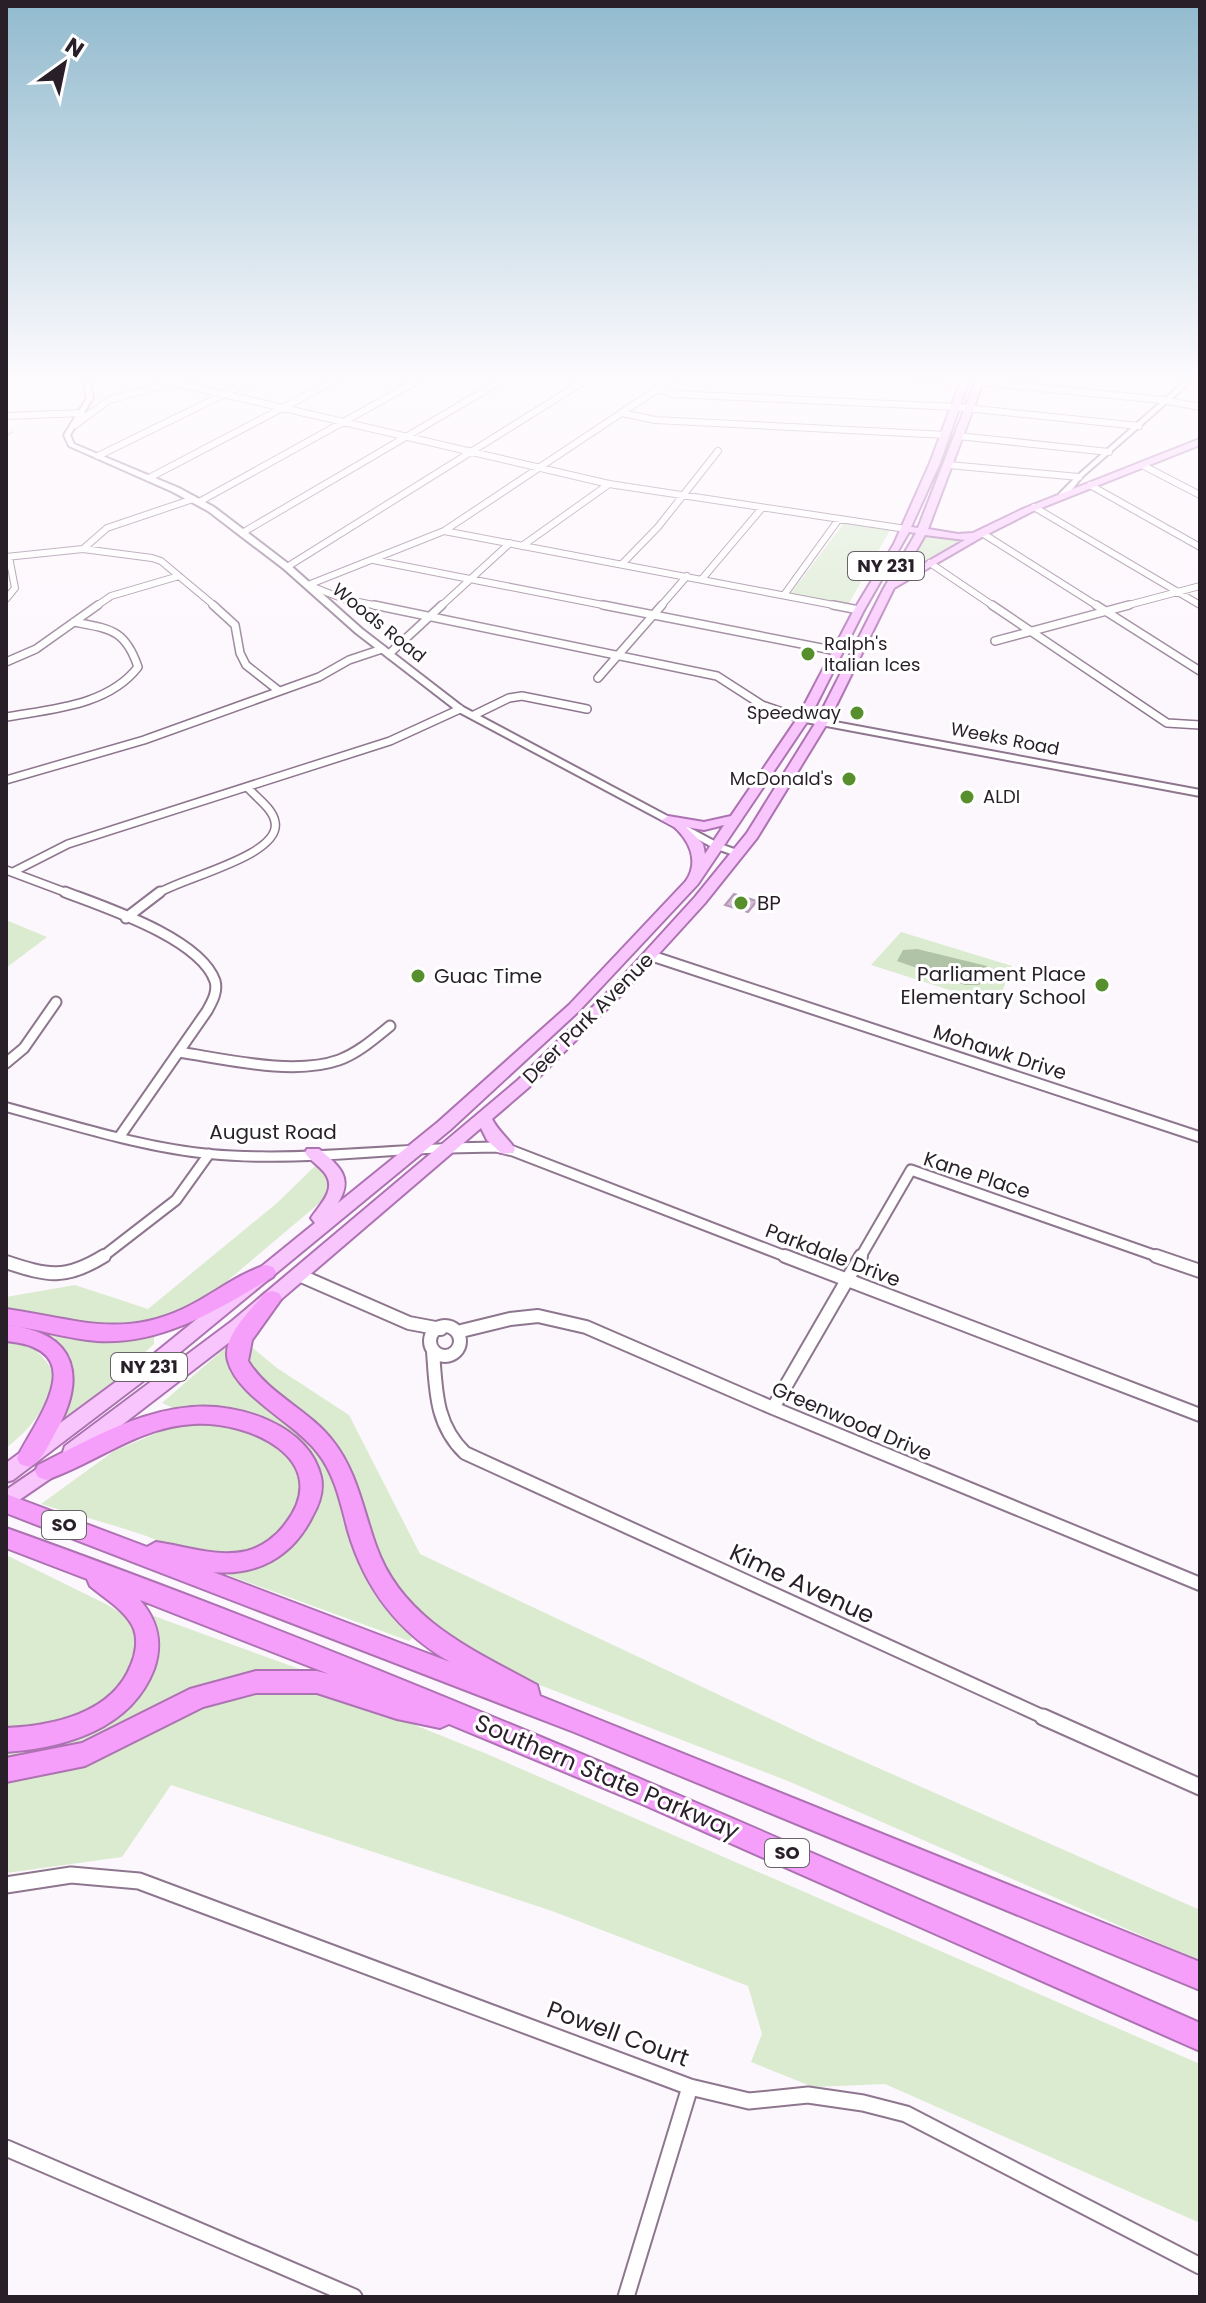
<svg xmlns="http://www.w3.org/2000/svg" width="1206" height="2303" font-family="Poppins,sans-serif">
	<style>
		.green { fill: #daebd0 }
		.water { fill: #b0c3a6 }
		.lines { fill: none; stroke-linecap: round; stroke-linejoin: round }
		.stream { stroke: #b0c3a6; stroke-width: 2 }
		.building { fill: #d1b8d2; stroke: #b49bb5; stroke-width: 2 }
		.minor-far4-casing { stroke: #8d768e; stroke-width: 8 }
		.minor-far3-casing { stroke: #8d768e; stroke-width: 10 }
		.minor-far2-casing { stroke: #8d768e; stroke-width: 13 }
		.minor-far1-casing { stroke: #8d768e; stroke-width: 16 }
		.minor-casing { stroke: #8d768e; stroke-width: 19 }
		.tertiary-casing { stroke: #8d768e; stroke-width: 4 }
		.primary-casing { stroke: #ad72b2; stroke-width: 4 }
		.motorway-casing { stroke: #ad72b2; stroke-width: 4 }
		.minor-far4 { stroke: #fff; stroke-width: 6 }
		.minor-far3 { stroke: #fff; stroke-width: 7 }
		.minor-far2 { stroke: #fff; stroke-width: 9 }
		.minor-far1 { stroke: #fff; stroke-width: 12 }
		.minor { stroke: #fff; stroke-width: 15 }
		.tertiary { fill: #fff; fill-rule: evenodd }
		.primary { fill: #f9c5fd; fill-rule: evenodd }
		.motorway { fill: #f59ffb; fill-rule: evenodd }
		.poi-dot { fill: #568f2b; stroke: #fff; stroke-width: 3 }
		.labels { text-anchor: middle; stroke-width: 6; stroke-linejoin: round; paint-order: stroke }
		.shield { fill: #fff; stroke: #686269; stroke-width: 2 }
		.shield-label { font-size: 18px; font-weight: bold; fill: #281f29 }
		.far-street-label { font-size: 18px; fill: #281f29; stroke: #fff }
		.far-poi-label { font-size: 18px; fill: #281f29; stroke: #fff; text-anchor: start }
		.poi-label { font-size: 20px; fill: #281f29; stroke: #fff; text-anchor: start }
		.street-label { font-size: 20px; fill: #281f29; stroke: #fff }
		.near-street-label { font-size: 24px; fill: #281f29; stroke: #fff }
	</style>
	<rect width="100%" height="100%" fill="#fcf7fc"/>
	<path class="green" d="M844,523L890,530L848,605L790,594Z
		M925,535L962,541V542L914,568L908,567Z
		M6,920L47,937L6,968Z
		M901,932L1012,966L997,1005L871,965Z
		M315,1166L333,1178L329,1195L213,1293L168,1316L110,1329L6,1313V1297L75,1285L148,1309L277,1203Z
		M37,1327L123,1340L154,1335V1344L97,1396L68,1417L60,1414L51,1343L56,1338L32,1331Z
		M233,1341V1347L329,1465L353,1543L374,1592L396,1621L413,1637L409,1641L228,1575L231,1570L254,1566L318,1500L285,1432L169,1412L171,1407L162,1403Z
		M6,1342C35,1343 45,1356 57,1380C44,1410 32,1428 6,1448Z
		M248,1344L277,1368L349,1415L420,1554L815,1740L1200,1910V1961L788,1781L465,1656L396,1591L374,1552L348,1468L248,1369Z
		M221,1422C241,1427 266,1431 282,1447C316,1479 298,1543 252,1554C238,1557 217,1559 203,1558C185,1556 164,1542 146,1536C112,1524 76,1515 41,1504L114,1451L164,1430L165,1425Z
		M6,1555L106,1604L129,1618L140,1641L134,1668L120,1690L70,1723L6,1731Z
		M154,1616L305,1671L300,1677H274L90,1747L6,1766V1747L110,1718Z
		M276,1691L320,1692L360,1703L487,1754L1200,2064V2223L885,2084L813,2087L751,2062L762,2034L748,1986L552,1911L171,1785L122,1857L6,1873V1779L55,1773L99,1758L152,1729L226,1699Z"/>
	<path class="water" d="M917,949L987,966L990,975L979,985H965L897,961L903,950Z"/>
	<g class="lines">
		<path class="stream" d="M6,436L12,432"/>
	</g>
	<path class="building" d="M734,894L757,901L748,912L725,905Z"/>
	<g class="lines">
		<g class="minor-far4-casing">
			<path id="minor-far4" d="M919,380L964,381
				M172,382L609,484L906,529
				M979,382L1162,400L1200,407
				M657,389L672,394L956,407L1139,426
				M622,413L655,420L946,435
				M6,416L82,413
				M75,425L109,400L178,381
				M958,436L1109,452
				M98,456L253,380
				M949,465L1079,477
				M1142,465L1200,495
				M149,478L336,380
				M1090,485L1200,547
				M199,502L419,380
				M1034,507L1200,605
				M444,531L844,607
				M242,533L503,380
				M982,533L1099,607
				M522,546L609,484
				M83,549L107,528L193,499
				M6,557L83,549L152,558L161,561L216,607
				M373,560L613,607
				M930,563L995,607
				M622,564L658,527L718,451
				M287,567L586,380
				M702,579L762,508
				M308,585L344,599L383,607
				M308,585L444,531L671,380
				M784,595L839,519
				M6,599L15,588L9,557
				M95,607L111,596L179,576
				M440,607L510,543
				M660,607L687,576
				M1121,607L1200,586"/>
		</g>
		<g class="minor-far3-casing">
			<path id="minor-far3" d="M213,605L235,625L240,653L246,665L279,691
				M374,605L717,676L762,705L803,719
				M603,605L837,651
				M833,605L859,610
				M992,605L1167,723L1200,725
				M1096,605L1200,671
				M995,641L1129,605
				M389,654L442,605
				M6,662L36,649L98,605
				M598,678L662,605
				M474,715L509,698L522,696L587,709
				M6,717C51,709 108,706 138,667C125,629 110,629 74,622
				M6,780L144,740L319,677L349,660L382,649
				M6,870L70,894
				M13,872L68,844L390,741L460,709
				M157,894C180,878 282,856 275,822C273,809 257,798 248,788"/>
		</g>
		<g class="minor-far2-casing">
			<path id="minor-far2" d="M65,892C104,907 200,938 215,981C218,992 212,1002 207,1011L120,1136
				M126,918L160,892
				M652,956L1200,1137
				M179,1052C225,1059 294,1076 339,1060C358,1053 374,1039 390,1026
				M6,1063L24,1048L56,1002
				M449,1148L496,1147L513,1151L790,1258
				M101,1258L176,1200L209,1154
				M860,1258L911,1170L1162,1258"/>
		</g>
		<g class="minor-far1-casing">
			<path id="minor-far1" d="M785,1256L1200,1415
				M1156,1256L1200,1271
				M6,1262C48,1276 65,1280 104,1256
				M299,1275L409,1323L441,1329
				M430 1341a15 15 0 1 1 30 0a15 15 0 1 1-30 0Z
				M457,1332L510,1319L538,1316L586,1327L773,1408L1200,1584
				M433,1351C436,1390 435,1424 465,1453L1048,1719
				M773,1408L861,1256"/>
		</g>
		<g class="minor-casing">
			<path id="minor" d="M1043,1717L1200,1787
				M6,1885L71,1875L139,1881L690,2087L749,2101L808,2095L863,2103L906,2114L1200,2266
				M6,2148L354,2297
				M626,2297L690,2087"/>
		</g>
		<g class="tertiary-casing">
			<path id="tertiary" d="M83,380H89L93,398L70,435L74,444L179,488L214,507L290,565L362,629L463,707L720,844L740,851V855H734L714,848L457,711L356,633L284,569L208,511L173,492L69,446L64,435L87,398Z
				M1186,380H1193L1082,477L1065,498H1059V494L1078,475Z
				M803,716L1200,790V796L800,721L799,719Z
				M6,1103C73,1121 140,1143 210,1150C289,1157 370,1147 449,1144L455,1148L449,1152C370,1155 289,1166 209,1158C140,1151 73,1129 6,1111Z"/>
		</g>
		<g class="primary-casing">
			<path id="primary" d="M961,380H969L940,463L911,527L918,528L976,380H984L928,529L958,534L973,533L1025,508L1197,440L1200,439V445L1031,512L982,537L894,588L828,722L757,838L705,903L624,992L528,1088L492,1119C498,1131 508,1138 515,1149L513,1153H501L487,1140L481,1128L244,1331L79,1458L72,1460L65,1458L63,1452L65,1446L232,1321L518,1080L614,986L695,897L747,833L816,722L884,588L916,533L909,532L864,610L809,719L698,884L579,1011L450,1130L167,1363L13,1480L6,1482V1463L155,1353L315,1223L311,1218C320,1204 338,1189 324,1172C318,1165 310,1160 305,1153L307,1149H319C339,1166 354,1177 338,1203L438,1122L569,1005L686,881C700,861 689,839 672,825C669,823 665,822 662,820L668,816L704,822L731,816L797,719L854,610L894,544L930,463ZM925,535L965,540L901,577ZM724,825L705,854L703,844L686,827L704,830Z
				M53,1458L60,1460L63,1466L60,1472L6,1509V1490Z"/>
		</g>
		<g class="motorway-casing">
			<path id="motorway" d="M266,1265L273,1267L276,1272L273,1277C218,1309 163,1345 97,1341C66,1339 36,1328 6,1325V1309C71,1318 119,1339 183,1309C211,1296 237,1274 266,1265Z
				M272,1291L279,1293L282,1298L252,1340L248,1361C268,1394 309,1410 332,1440C357,1471 363,1510 376,1546C402,1620 473,1650 537,1685L540,1696L1200,1962V1990L574,1732L6,1513V1494L147,1547L156,1542C185,1546 217,1558 247,1551C262,1547 277,1536 286,1523C335,1459 248,1420 193,1424C138,1427 96,1463 46,1480L38,1477L35,1471L38,1465C87,1441 137,1411 192,1407C239,1403 309,1425 321,1477C324,1491 319,1505 312,1517C292,1557 257,1576 213,1572L450,1662C398,1632 365,1589 348,1531C341,1504 335,1474 317,1452C294,1422 238,1397 228,1361C221,1337 252,1309 265,1293Z
				M6,1325C79,1332 87,1379 54,1435C49,1444 41,1462 32,1465C27,1468 26,1466 20,1464L17,1458C37,1418 94,1349 6,1341Z
				M6,1528C412,1673 806,1850 1200,2023V2051L642,1804L449,1724L440,1728L397,1719L317,1693H256L203,1707L85,1766L6,1782V1758L82,1743L190,1689L256,1671H317L329,1674L140,1600C158,1621 163,1643 154,1669C131,1729 65,1748 6,1752V1728C52,1726 112,1714 131,1665C136,1654 138,1640 134,1629C127,1611 104,1598 90,1586L87,1579L6,1548Z"/>
		</g>
		<use href="#minor-far4" class="minor-far4"/>
		<use href="#minor-far3" class="minor-far3"/>
		<use href="#minor-far2" class="minor-far2"/>
		<use href="#minor-far1" class="minor-far1"/>
		<use href="#minor" class="minor"/>
		<use href="#tertiary" class="tertiary"/>
		<use href="#primary" class="primary"/>
		<use href="#motorway" class="motorway"/>
	</g>
	<linearGradient id="sky" x2="0" y2="1"><stop stop-color="#91bace"/><stop offset="0.54" stop-color="#fefbfe"/><stop offset="1" stop-color="#fefbfe" stop-opacity="0"/></linearGradient>
	<rect width="1206" height="702" fill="url(#sky)"/>
	<g class="poi-dot">
		<circle cx="808" cy="654" r="8"/>
		<circle cx="857" cy="713" r="8"/>
		<circle cx="849" cy="779" r="8"/>
		<circle cx="967" cy="797" r="8"/>
		<circle cx="741" cy="903" r="8"/>
		<circle cx="418" cy="976" r="8"/>
		<circle cx="1102" cy="985" r="8"/>
	</g>
	<g class="labels">
		<g class="shield">
			<rect x="848" y="552" width="76" height="28" rx="6"/>
			<rect x="111" y="1353" width="76" height="28" rx="6"/>
			<rect x="42" y="1511" width="44" height="28" rx="6"/>
			<rect x="765" y="1839" width="44" height="28" rx="6"/>
		</g>
		<g class="shield-label">
			<text x="886" y="572">NY 231</text>
			<text x="149" y="1373">NY 231</text>
			<text x="64" y="1531">SO</text>
			<text x="787" y="1859">SO</text>
		</g>
		<g class="far-street-label">
			<text transform="translate(379 623) rotate(39)" y="6">Woods Road</text>
			<text transform="translate(1005 739) rotate(11)" y="6">Weeks Road</text>
		</g>
		<g class="far-poi-label">
			<text x="824" y="650">Ralph's<tspan x="824" dy="21">Italian Ices</tspan></text>
			<text x="841" y="719" text-anchor="end">Speedway</text>
			<text x="833" y="785" text-anchor="end">McDonald's</text>
			<text x="983" y="803">ALDI</text>
		</g>
		<g class="poi-label">
			<text x="757" y="910">BP</text>
			<text x="1086" y="981" text-anchor="end">Parliament Place<tspan x="1086" dy="23">Elementary School</tspan></text>
			<text x="434" y="983">Guac Time</text>
		</g>
		<g class="street-label">
			<text transform="translate(588 1018) rotate(-45)" y="7">Deer Park Avenue</text>
			<text transform="translate(1000 1052) rotate(18)" y="7">Mohawk Drive</text>
			<text x="273" y="1139">August Road</text>
			<text transform="translate(977 1175) rotate(18)" y="7">Kane Place</text>
			<text transform="translate(833 1255) rotate(21)" y="7">Parkdale Drive</text>
			<text transform="translate(852 1421) rotate(23)" y="7">Greenwood Drive</text>
		</g>
		<g class="near-street-label">
			<text transform="translate(802 1584) rotate(25)" y="8">Kime Avenue</text>
			<text transform="translate(607 1777) rotate(23)" y="8">Southern State Parkway</text>
			<text transform="translate(618 2034) rotate(20)" y="8">Powell Court</text>
		</g>
	</g>
	<rect width="1206" height="2303" fill="none" stroke="#281f29" stroke-width="16"/>
	<g transform="translate(64 64) rotate(33)" stroke="#ffffff" stroke-width="6" paint-order="stroke">
	<path d="M0-6L14 30L0 20L-14 30Z" fill="#281f29"/>
	<text y="-12" font-size="22" font-weight="bold" text-anchor="middle" fill="#281f29">N</text>
	</g>
</svg>
